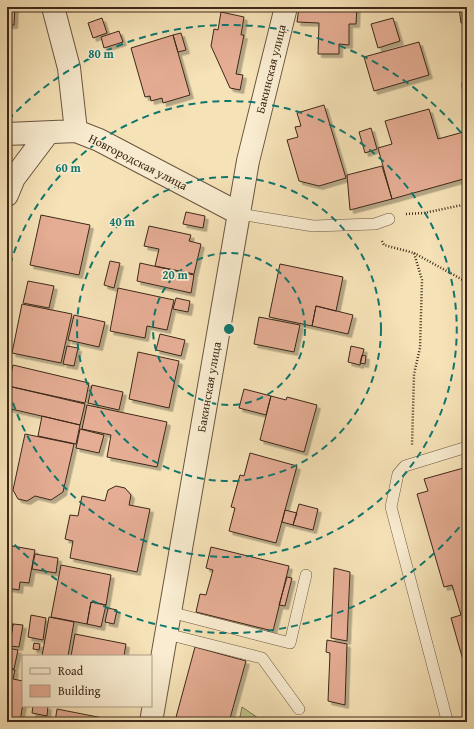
<svg xmlns="http://www.w3.org/2000/svg" width="474" height="729" font-family="'Gentium Book Plus',serif">
	<style>
		.green { fill: #c2c28a; stroke: #7f7552 }
		.building { fill: #e5ad94; stroke: #3c2819; filter: url(#shadow) }
		.lines { fill: none; stroke-linecap: round; stroke-linejoin: round }
		.service-casing { stroke: #6a5640; stroke-width: 12 }
		.minor-casing { stroke: #6a5640; stroke-width: 24 }
		.path { stroke: #3c2819; stroke-width: 2.5; stroke-dasharray: 1 2; stroke-linecap: butt }
		.service { stroke: #f9ecd0; stroke-width: 11 }
		.minor { stroke: #f9ecd0; stroke-width: 22 }
		.ring { fill: none; stroke: #0f766e; stroke-width: 2; stroke-dasharray: 7 5 }
		.labels { text-anchor: middle; stroke-width: 3.5; stroke-linejoin: round; paint-order: stroke }
		.street-label { font-size: 12px; fill: #3c2819; stroke: #f9ecd0 }
		.centre { fill: #0f766e; stroke: #f9ecd0; stroke-width: 2 }
		.ring-label { font-size: 12px; text-anchor: middle; font-weight: bold; fill: #0f766e; stroke: #f9ecd0; stroke-width: 3.5; stroke-linejoin: round; paint-order: stroke }
	</style>
	<defs>
		<filter id="shadow"><feDropShadow dx="3.5" dy="3.5" stdDeviation="0" flood-color="#0004"/></filter>
	</defs>
	<rect width="100%" height="100%" fill="#f6e2b7"/>
	<filter id="stains"><feTurbulence type="fractalNoise" baseFrequency=".005" numOctaves="4"/><feColorMatrix values="0 0 0 0 .2 0 0 0 0 .09 0 0 0 0 .02 0 0 0 .5 -.17"/></filter>
	<radialGradient id="worn" r=".72"><stop offset=".6" stop-color="#630" stop-opacity="0"/><stop offset="1" stop-color="#630" stop-opacity=".3"/></radialGradient>
	<path class="green" d="M242,707L264,722H239Z"/>
	<path class="building" d="M7,7H15L14,25H7Z
		M299,7H357L356,24H349V45L339,44V54H318L319,23L297,22Z
		M459,7H467V23H461Z
		M221,12L244,17L241,35H244L236,74L243,75L240,90L230,88L211,46L214,29L218,30Z
		M102,18L107,33L93,38L88,23Z
		M393,18L400,41L378,48L371,24Z
		M119,31L123,42L104,48L101,37Z
		M181,33L186,50L178,52L173,35Z
		M173,35L190,95L163,103L162,98L151,101L150,96L145,97L131,48Z
		M419,42L429,75L374,91L364,57Z
		M324,105L346,178L319,186L299,181L287,140L298,137L295,127L301,126L297,113Z
		M429,109L438,139L467,131V178L392,199L378,148L392,144L385,121Z
		M371,128L377,149L365,153L359,132Z
		M382,166L392,199L350,210L347,175Z
		M186,212L205,216L203,228L183,224Z
		M41,215L90,225L79,275L30,265Z
		M149,226L191,235L189,241L201,244L194,274L155,266L159,249L144,246Z
		M110,261L120,263L114,288L104,285Z
		M140,263L194,275L191,293L137,281Z
		M280,264L343,277L336,311L316,306L312,326L269,317Z
		M28,281L54,286L49,308L23,303Z
		M118,288L174,300L167,330L147,326L145,338L110,331Z
		M176,298L190,301L188,312L173,309Z
		M22,304L72,314L61,363L12,353Z
		M316,306L353,315L348,334L312,326Z
		M74,315L105,322L99,347L68,340Z
		M259,317L300,325L294,352L254,344Z
		M160,334L185,340L181,356L156,350Z
		M67,346L78,348L74,366L63,364Z
		M351,346L364,349L360,365L348,362Z
		M138,352L179,361L169,408L129,399Z
		M362,355L366,356L365,364L360,363Z
		M13,365L89,383L85,403L8,386Z
		M92,385L123,392L119,410L88,403Z
		M8,386L85,404L80,425L7,408V393Z
		M244,389L271,396L266,415L239,408Z
		M271,396L286,400L287,397L317,405L304,452L260,440Z
		M87,405L167,422L157,467L107,457L111,435L82,429Z
		M42,416L80,425L76,444L38,436Z
		M80,429L104,435L99,453L76,448Z
		M25,434L74,444L63,492L51,500L35,496L27,501L18,499L13,490Z
		M250,453L297,466L276,543L229,531L235,508L231,507L240,475L244,476Z
		M467,467V674L451,618L461,615L452,585L444,587L417,494L428,491L424,479Z
		M116,486L125,488L131,495L129,505L150,509L137,572L70,558L73,541L65,539L70,515L78,516L82,496L105,501L108,490Z
		M299,504L318,509L313,530L293,525Z
		M285,510L297,513L293,525L282,522Z
		M7,545L35,550L29,583L20,582L19,590L7,588Z
		M211,547L289,566L273,631L196,612L200,594L206,595L213,570L206,568Z
		M35,554L58,558L56,573L32,569Z
		M61,565L111,575L106,605L91,602L87,624L51,617Z
		M334,568L350,572L347,641L331,638Z
		M287,577L292,578L285,606L279,605Z
		M91,602L106,605L101,627L87,624Z
		M108,608L117,610L114,624L105,622Z
		M31,615L46,618L43,640L28,637Z
		M49,617L74,622L68,656H42Z
		M7,623L13,624L9,648H7Z
		M13,624L23,625L19,647L10,646Z
		M75,634L126,644L124,656H71Z
		M327,640L347,644L345,705L328,701L330,653L326,652Z
		M34,643L40,644L39,650L33,649Z
		M195,647L246,661L229,722H180L175,721Z
		M7,648L18,650L14,669L7,668Z
		M7,669L15,670L13,679L23,681V703L20,722H7Z
		M33,706H48L47,716L32,713Z
		M57,709L113,720V722H55Z"/>
	<g class="lines">
		<g class="service-casing">
			<path id="service" d="M467,85V86
				M240,214L313,226L375,224L389,219
				M170,612L290,643L306,575
				M167,634L262,658L299,709
				M450,722L447,720L391,507L398,474L405,466L467,447"/>
		</g>
		<g class="minor-casing">
			<path id="minor" d="M53,7L69,68L76,131
				M7,134L76,131L99,140L240,214
				M7,195L14,178L48,133
				M151,722L248,161L286,7"/>
		</g>
		<path class="path" d="M406,214L424,213L467,204
			M382,241L384,245L414,253L422,280L420,348L414,374L412,446
			M414,253L463,280L467,288"/>
		<use href="#service" class="service"/>
		<use href="#minor" class="minor"/>
	</g>
	<g class="ring">
		<circle cx="229" cy="329" r="76"/>
		<circle cx="229" cy="329" r="152"/>
		<path d="M7 276A228 228 0 1 1 7 382"/>
		<path d="M467 518A304 304 0 0 1 8 538M8 120A304 304 0 0 1 467 140"/>
	</g>
	<g class="labels">
		<g class="street-label">
			<text transform="translate(271 69) rotate(-76)" y="4">Бакинская улица</text>
			<text transform="translate(138 162) rotate(27)" y="4">Новгородская улица</text>
			<text transform="translate(209 387) rotate(-80)" y="4">Бакинская улица</text>
		</g>
	</g>
	<circle cx="229" cy="329" r="6" class="centre"/>
	<g class="ring-label">
		<text x="101" y="58">80 m</text>
		<text x="68" y="172">60 m</text>
		<text x="122" y="226">40 m</text>
		<text x="175" y="279">20 m</text>
	</g>
	<rect width="474" height="729" fill="none" stroke="#f6e2b7" stroke-width="24"/>
	<rect x="8" y="8" width="458" height="713" fill="none" stroke="#3c2819" stroke-width="2"/>
	<rect x="12" y="12" width="450" height="705" fill="none" stroke="#3c2819"/>
	<rect x="22" y="655" width="130" height="52" fill="#f9ecd0" stroke="#ad9e87"/>
	<rect x="30" y="668" width="20" height="6" fill="#f9ecd0" stroke="#ad9e87"/>
	<text x="58" y="675" font-size="12" fill="#3c2819">Road</text>
	<rect x="30" y="685" width="20" height="12" fill="#e5ad94" stroke="#ad9e87"/>
	<text x="58" y="695" font-size="12" fill="#3c2819">Building</text>
	<rect width="100%" height="100%" filter="url(#stains)"/>
	<rect width="100%" height="100%" fill="url(#worn)"/>
</svg>
